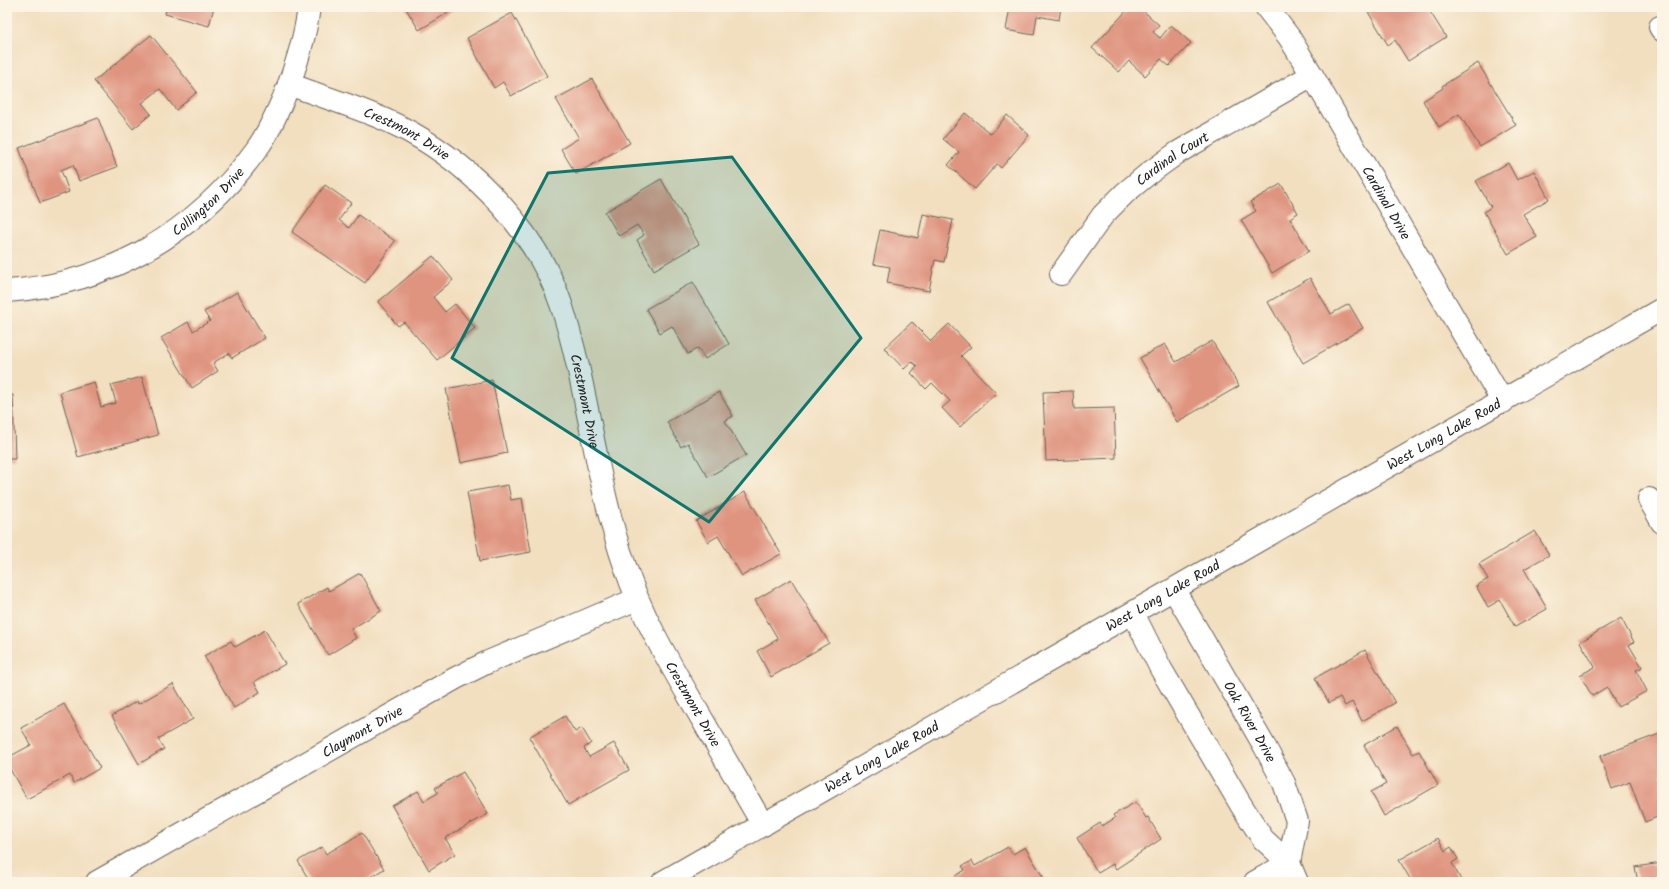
<svg xmlns="http://www.w3.org/2000/svg" width="1669" height="889" font-family="Kalam,sans-serif">
	<style>
		.building { fill: #df9480 }
		.lines { fill: none; stroke-linecap: round; stroke-linejoin: round }
		.minor-casing { stroke: #676055; stroke-width: 24 }
		.major-casing { stroke: #676055; stroke-width: 24 }
		.minor { stroke: #fff; stroke-width: 22 }
		.major { stroke: #fff; stroke-width: 22 }
		.marked { fill: #0f766e; fill-opacity: 0.2; stroke: #0f766e; stroke-width: 3; stroke-linejoin: round }
		.labels { text-anchor: middle; stroke-width: 3.5; stroke-linejoin: round; paint-order: stroke }
		.street-label { font-size: 14px; fill: #1c1c1c; stroke: #fcf5e5 }
	</style>
	<rect width="100%" height="100%" fill="#fcf5e5"/>
	<filter id="ink" filterUnits="userSpaceOnUse"><feTurbulence type="fractalNoise" baseFrequency=".025" numOctaves="2"/><feDisplacementMap in="SourceGraphic" scale="8" xChannelSelector="R" yChannelSelector="G"/><feConvolveMatrix kernelMatrix="1 2 1 2 8 2 1 2 1" color-interpolation-filters="sRGB"/></filter>
	<filter id="wash" filterUnits="userSpaceOnUse"><feTurbulence type="fractalNoise" baseFrequency=".012" numOctaves="4" result="noise"/><feDisplacementMap in="SourceGraphic" scale="16" xChannelSelector="R" yChannelSelector="G"/><feGaussianBlur stdDeviation="0.9" result="paint"/><feColorMatrix in="noise" values="0 0 0 0 0 0 0 0 0 0 0 0 0 0 0 0 0 1.4 0 .05"/><feComposite in="paint" operator="in"/></filter>
	<g filter="url(#wash)">
		<rect width="100%" height="100%" fill="#f2dfc0"/>
		<g id="blocks">
			<path class="building" d="M167,7H214L209,26L165,14Z
				M405,7H458L419,30Z
				M1010,7H1061L1059,20L1037,16L1034,35L1006,30Z
				M1130,7H1139L1159,25L1153,32L1160,38L1171,25L1191,43L1169,66L1161,59L1145,76L1129,61L1119,72L1092,48Z
				M1365,7H1427L1446,37L1408,61L1395,40L1388,45Z
				M512,13L547,76L511,96L503,82L494,88L467,38Z
				M151,35L197,92L176,110L160,89L142,103L151,114L133,129L94,81Z
				M1478,63L1516,125L1480,147L1459,114L1439,127L1423,101L1443,88L1442,86Z
				M592,79L630,143L576,174L561,149L579,138L556,99Z
				M965,113L991,134L1007,115L1029,135L1001,168L997,164L975,189L948,165L959,152L943,139Z
				M98,118L117,167L79,181L73,165L61,170L69,192L40,203L19,148Z
				M1508,163L1517,180L1534,171L1549,199L1523,214L1537,237L1508,254L1484,212L1491,207L1476,181Z
				M661,179L699,244L654,270L637,240L644,235L637,225L619,236L605,212Z
				M1281,184L1298,213L1290,218L1309,251L1272,273L1241,220L1256,211L1250,202Z
				M325,185L351,203L339,220L349,228L358,215L395,241L365,283L292,232Z
				M923,214L953,220L944,262L935,260L929,291L887,283L890,267L873,264L880,230L918,238Z
				M433,256L453,280L433,297L445,312L455,304L475,328L437,360L404,322L398,326L378,302Z
				M1310,278L1331,314L1349,304L1363,328L1303,363L1268,302Z
				M693,282L729,344L705,359L698,348L688,354L672,326L660,333L646,309Z
				M237,292L265,338L232,358L229,353L213,363L218,371L192,388L161,338L188,322L193,331L210,321L204,312Z
				M912,322L931,341L949,324L971,347L961,356L996,393L960,427L942,408L950,401L932,383L926,389L911,373L917,366L912,362L904,369L884,348Z
				M1212,341L1239,386L1177,422L1140,358L1165,344L1176,362Z
				M142,377L158,435L78,457L60,392L94,382L101,407L116,403L111,385Z
				M492,380L507,453L461,463L446,389Z
				M1073,391L1074,409L1114,408L1116,458L1046,461L1043,392Z
				M719,392L733,416L725,421L746,455L708,477L688,443L681,447L667,422Z
				M7,395H13L15,459H7Z
				M508,485L511,500L522,498L531,552L480,561L467,492Z
				M745,492L781,554L742,576L718,536L708,542L696,521Z
				M1535,531L1549,555L1524,569L1547,609L1515,627L1500,600L1488,607L1476,586L1488,579L1479,564Z
				M360,573L381,611L351,629L356,638L328,655L298,604L327,587L329,591Z
				M791,579L829,643L771,677L757,651L778,639L755,600Z
				M1621,618L1634,642L1629,645L1642,667L1636,670L1647,691L1618,707L1607,687L1592,696L1580,675L1595,667L1580,642Z
				M265,630L285,664L254,682L260,692L234,708L204,656L231,641L235,647Z
				M1365,650L1395,703L1362,721L1352,702L1345,706L1340,697L1329,703L1315,678Z
				M173,684L193,719L158,739L164,749L139,764L112,716L137,701L138,704Z
				M64,704L100,768L74,783L70,775L27,799L7,764V758L31,745L21,728Z
				M565,716L575,732L582,728L591,743L584,748L589,757L614,743L629,770L568,805L529,737Z
				M1397,726L1413,754L1419,751L1438,785L1384,816L1371,792L1386,784L1364,745Z
				M1662,733V815L1645,822L1630,782L1612,789L1600,756Z
				M463,772L488,814L445,838L455,854L429,870L392,806L418,791L424,801L438,793L435,788Z
				M1136,802L1146,818L1148,817L1161,839L1116,869L1113,864L1098,873L1077,838L1100,823L1102,826L1115,818L1113,815Z
				M362,833L384,869L362,882H310L298,861L322,847L326,854Z
				M1438,838L1445,851L1451,847L1458,859L1452,863L1462,882H1412L1399,860Z
				M1008,847L1013,854L1025,847L1046,882H951L949,880L965,870L962,866L972,861L975,866Z
				M1662,863V882H1638L1635,867Z"/>
		</g>
	</g>
	<g filter="url(#ink)">
		<use href="#blocks" fill-opacity="0" stroke="#676055" stroke-width="1"/>
		<g class="lines">
			<g class="minor-casing">
				<g id="minor">
					<path id="s1" d="M1266,7L1289,37L1312,75L1503,402"/>
					<path d="M1660,27L1662,30"/>
					<path id="s2" d="M289,84C328,99 374,112 410,132C475,168 537,233 561,304C589,390 595,481 625,566C641,614 666,657 691,700C715,742 739,783 763,825"/>
					<path id="s3" d="M1061,274L1103,215L1125,193L1148,174L1177,153L1312,75"/>
					<path id="s4" d="M7,291C109,284 196,233 256,150C268,134 276,115 284,97C296,67 305,39 309,7"/>
					<path d="M1649,499L1662,522"/>
					<path id="s5" d="M1174,590L1265,747L1284,783L1297,821L1289,863"/>
					<path d="M1133,613L1161,669L1241,805L1263,839L1289,863L1297,882"/>
					<path id="s6" d="M97,882L456,678L488,662L637,599"/>
					<path d="M1255,882L1289,863"/>
				</g>
			</g>
			<g class="major-casing">
				<g id="major">
					<path id="s7" d="M663,882L1662,309"/>
				</g>
			</g>
			<use href="#minor" class="minor"/>
			<use href="#major" class="major"/>
		</g>
	</g>
	<path class="marked" d="M732,157L861,338L709,522L452,358L548,173Z"/>
	<g class="labels">
		<g class="street-label">
			<text dy="5" stroke="none"><textPath href="#s2" startOffset="128">Crestmont Drive</textPath></text>
			<text dy="5" stroke="none"><textPath href="#s3" startOffset="162">Cardinal Court</textPath></text>
			<text dy="5" stroke="none"><textPath href="#s4" startOffset="225">Collington Drive</textPath></text>
			<text dy="5" stroke="none"><textPath href="#s1" startOffset="230">Cardinal Drive</textPath></text>
			<text dy="5" stroke="none"><textPath href="#s2" startOffset="464">Crestmont Drive</textPath></text>
			<text dy="5" stroke="none"><textPath href="#s7" startOffset="900">West Long Lake Road</textPath></text>
			<text dy="5" stroke="none"><textPath href="#s7" startOffset="576">West Long Lake Road</textPath></text>
			<text dy="5" stroke="none"><textPath href="#s2" startOffset="788">Crestmont Drive</textPath></text>
			<text dy="5" stroke="none"><textPath href="#s5" startOffset="152">Oak River Drive</textPath></text>
			<text dy="5" stroke="none"><textPath href="#s6" startOffset="305">Claymont Drive</textPath></text>
			<text dy="5" stroke="none"><textPath href="#s7" startOffset="252">West Long Lake Road</textPath></text>
		</g>
	</g>
	<rect width="1669" height="889" fill="none" stroke="#fcf5e5" stroke-width="24"/>
</svg>
